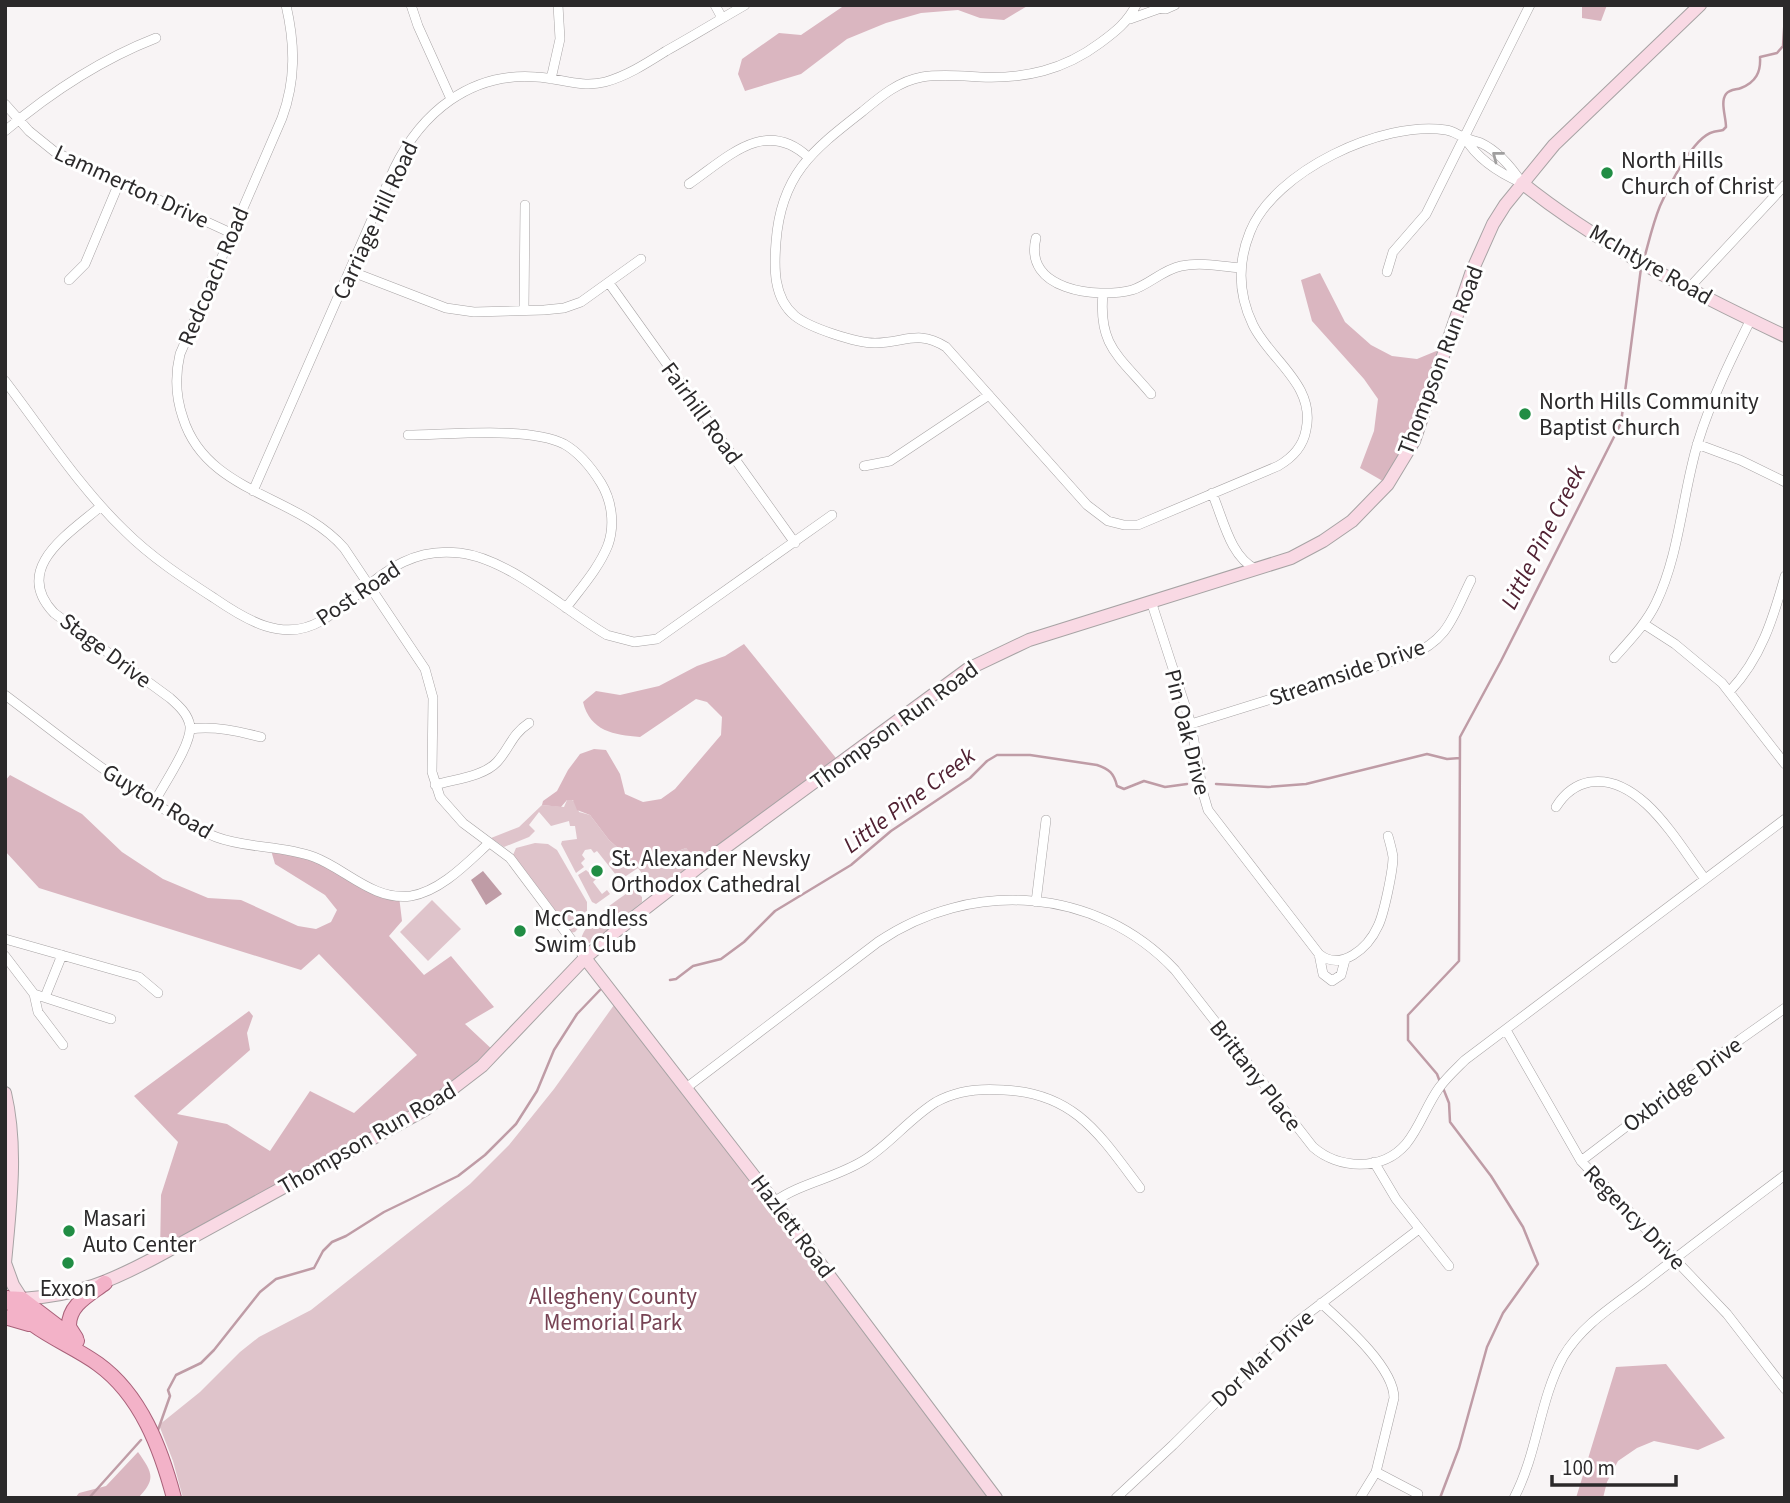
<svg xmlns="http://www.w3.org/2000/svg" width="1790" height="1503" font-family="'Source Sans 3',sans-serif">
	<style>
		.green { fill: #dfc4cb }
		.forest { fill: #dab6c0 }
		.water { fill: #bf9ca6 }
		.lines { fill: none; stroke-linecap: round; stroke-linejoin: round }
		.stream { stroke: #bf9ca6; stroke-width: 2.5 }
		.street-casing { stroke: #a7a3a4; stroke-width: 10 }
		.secondary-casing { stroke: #a7a3a4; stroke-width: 14 }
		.primary-casing { stroke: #a86179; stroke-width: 16 }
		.street { stroke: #fff; stroke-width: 9 }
		.secondary { stroke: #f9d9e4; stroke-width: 12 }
		.primary { stroke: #f3b2c8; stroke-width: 14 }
		.oneway { stroke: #a09f9f }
		.poi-dot { fill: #218d44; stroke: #fff; stroke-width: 2.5 }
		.labels { text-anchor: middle; stroke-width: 6; stroke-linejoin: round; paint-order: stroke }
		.poi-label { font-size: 23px; fill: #2b292a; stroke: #fff; text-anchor: start }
		.street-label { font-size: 23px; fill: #2b292a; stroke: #fff }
		.park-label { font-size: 23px; fill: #774354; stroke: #fff }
		.water-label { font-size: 24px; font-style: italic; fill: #512233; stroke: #fff }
	</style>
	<rect width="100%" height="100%" fill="#f8f4f5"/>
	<path class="green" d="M570,799L576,802L579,812L590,815L609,840L636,864L640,865L686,848L697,861L652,895L650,894L654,890L638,868L620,880L597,851L594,853L591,849L585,850L582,855L585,859L581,863L584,867L576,873L561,844L562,841L577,839L575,826H570L569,821L551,826L539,812L529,825L535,831L529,837L504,847L491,838L519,827L542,805L564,807L567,800Z
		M535,843L548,844L557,850L587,902V918L575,932L570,933L513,855L516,848Z
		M586,870L596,879L593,882L602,894L607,890L610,894L596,904L592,902L578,875Z
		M635,890L642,897V902L593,942L581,945C578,925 615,902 630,891Z
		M432,900L461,929L428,961L400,932Z
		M614,1005L876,1343L988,1498H183L173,1461L159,1425L200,1392L240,1352L259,1337L311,1310L470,1184L509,1145L554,1089Z"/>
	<path class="forest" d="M845,5H1029L1004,20L980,18L958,10L921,13L886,23L847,39L801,74L745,91L738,74L742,59L779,33L801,35Z
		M1582,5H1607L1601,21L1582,18Z
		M1320,273L1345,322L1371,345L1392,356L1417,359L1446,347L1420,423L1388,484L1360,468L1374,431L1378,399L1364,379L1312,321L1301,280Z
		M744,644L840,763L700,866L686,848L640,865L636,864L609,840L590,815L577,810L573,800H567L561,807L542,805L543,801L557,791L568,770L580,754L594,749L606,750L620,774L625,794L643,802L661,799L675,789L721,735L722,717L707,702L696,699L640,737C614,735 590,731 583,702L596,691L620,695L659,686L697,666L725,656Z
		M10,775L82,814L122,852L163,879L208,898L241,900L298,926L316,929L331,922L337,910L325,895L275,864L270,847L292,850L358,883L399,896L402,921L389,936L424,975L451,956L494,1007L465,1024L496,1053L453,1090L160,1255L161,1195L178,1142L134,1096L249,1011L253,1016L247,1033L250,1050L177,1114L227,1124L270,1151L310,1091L354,1113L417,1055L319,954L301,970L39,888L5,851V781Z
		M1666,1364L1725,1438L1698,1450L1654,1441L1637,1448L1618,1461L1607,1482L1603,1498H1576L1616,1367Z
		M138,1452C152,1472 157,1479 138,1498H75L79,1493L106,1486Z"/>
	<path class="water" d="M483,871L502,894L486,905L471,880Z"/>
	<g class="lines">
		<path class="stream" d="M1644,259C1649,241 1653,223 1660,206C1668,188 1693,137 1713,132C1716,131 1720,131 1723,130L1726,127C1726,117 1720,102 1726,94C1730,89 1736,90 1741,88C1756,82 1761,72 1760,57L1777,53L1783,46L1785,15
			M1216,784L1268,787L1306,784L1427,754L1447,759L1460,758
			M670,980L676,979L693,966L721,959L744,942L775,911L851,865L891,831L970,778L987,761L997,755H1030L1097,765C1109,769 1114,773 1117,786L1124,789L1144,781L1165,787L1187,784
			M1440,1082L1437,1074L1408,1040V1015L1459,961L1460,737L1501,661L1621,423L1641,268
			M158,1430L170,1396L168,1390L176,1375L201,1363L214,1350L260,1292L276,1279L314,1268L323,1251L332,1242L346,1236L384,1212L458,1176L485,1155L516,1124L537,1091L554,1050L577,1014L600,990
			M89,1498L141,1440
			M1440,1498L1459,1448L1487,1347L1503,1313L1538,1264L1523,1227L1491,1176L1450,1122L1449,1103L1443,1088"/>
		<g class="street-casing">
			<path id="street" d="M286,5C295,44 296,80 282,118L180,354C175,375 176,398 183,418C207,494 297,494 344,548L425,669L433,698L432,772L440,797L463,823L510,858L585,958
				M411,5L418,26L451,99
				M715,5L722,18
				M1136,5C1128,22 1115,32 1100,43C1064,70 1025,79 980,77C962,76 941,74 922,77C899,81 881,96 863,111C813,150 781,174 776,242C774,267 773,298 795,316C810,328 856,343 875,343C904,343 918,329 946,347L1087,505L1108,521L1124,525H1138L1278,466C1292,458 1303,447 1306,430C1316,385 1270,360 1253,325C1238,294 1237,264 1250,232C1274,171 1383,120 1446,130C1454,131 1459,136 1466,138C1470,140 1476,141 1481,143C1498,151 1512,168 1522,183
				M1155,8L1166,9L1175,5
				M1130,19L1158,9
				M551,79L560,39L558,5
				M5,104L29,131L55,152L231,233
				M5,131C50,93 102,59 156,38
				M1465,138C1478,160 1499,173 1522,183
				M689,184C727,158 765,117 808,157
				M1036,238C1023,290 1096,299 1132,290C1149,285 1162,270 1181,266C1200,262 1221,266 1240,268
				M350,271L446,308L474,312L544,310L564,308L581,302L641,259
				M1387,272L1393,252L1426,214L1530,5
				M69,280L85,264L119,183
				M609,283L795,543
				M1689,288L1785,185
				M1103,293C1098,346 1119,356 1151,394
				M524,310L525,205
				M5,381C44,432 79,487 125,531C151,557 183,578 214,598C246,620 283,643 321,621C369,592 396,545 460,553C510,559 564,610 607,635L634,642L657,639L832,515
				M408,435C448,435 530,426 564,444C580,453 591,467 601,483C612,501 615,525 608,545C599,568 580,589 566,608
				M1697,444L1740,460L1785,482
				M864,466L890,461L989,395
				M253,491L394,169C421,113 470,72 536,77C559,78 581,88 605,82C627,76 647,63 666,51C693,36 719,20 745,5
				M1212,493C1223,518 1230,557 1256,569
				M101,506C70,533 11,568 54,613L170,698C179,706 188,714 190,726C192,744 163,785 154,803
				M1151,601L1191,724L1203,793L1208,810L1319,954C1341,972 1368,948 1378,926C1384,914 1393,870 1393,857C1392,850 1390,843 1388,836
				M1644,624L1675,644L1722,683L1785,764
				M1614,658C1629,641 1646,624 1656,603C1680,553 1682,495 1698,442C1711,400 1731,359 1751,319
				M1730,691C1761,658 1773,619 1785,576
				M5,695C52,730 97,767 146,798C169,812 191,827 216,837C248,849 282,845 314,857C346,869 373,901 411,896C441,891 467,863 489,843
				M1191,724L1409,656C1449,640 1453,616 1471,580
				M190,729C216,726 237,731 261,737
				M435,785C454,779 483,777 497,762C510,748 511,735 529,723
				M1556,807C1564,794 1574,785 1590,782C1641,774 1678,844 1705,879
				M1036,902L1046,820
				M5,939L139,977L158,993
				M1319,954L1323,974L1332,981L1341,975L1345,960
				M5,956L34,994L111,1019
				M34,994L38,1012L63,1045
				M45,997L62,955
				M1506,1030L1581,1161L1727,1314L1785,1389
				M686,1088L878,942C971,879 1096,886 1175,970L1313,1147C1338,1169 1382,1172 1406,1144C1420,1127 1426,1106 1439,1088C1446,1078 1456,1069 1465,1060L1785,819
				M1581,1161L1741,1039L1785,1008
				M1374,1162L1396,1199L1449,1266
				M774,1202C802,1182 837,1178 866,1159C891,1143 910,1118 936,1102C957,1090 980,1088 1004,1090C1075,1093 1100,1135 1140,1188
				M1321,1303C1343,1323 1394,1367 1394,1398L1376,1472L1360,1498
				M1376,1472L1418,1494
				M1116,1498L1173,1445L1297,1322L1419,1229
				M1514,1498C1538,1452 1539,1401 1563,1357C1581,1326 1613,1306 1641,1285C1688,1248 1737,1211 1785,1175"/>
		</g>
		<g class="secondary-casing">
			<path id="secondary" d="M1522,183C1599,245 1696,294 1785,336
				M585,958L774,1202L996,1498
				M5,1093C18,1148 10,1207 5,1263
				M5,1263L13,1285L22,1299C79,1295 110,1282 160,1255L426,1109L482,1066L585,958L615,932L700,866L968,669L1029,640L1291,558L1323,541L1352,521L1388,484L1414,441L1472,271L1493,224L1505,205L1554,145L1700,5"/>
		</g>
		<g class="primary-casing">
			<path id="primary" d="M5,1298L22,1299L77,1341
				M8,1298C28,1331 68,1342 98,1364C141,1395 161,1449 174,1498
				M5,1317L29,1324
				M76,1338L69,1327C68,1305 89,1295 105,1283"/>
		</g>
		<use href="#street" class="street"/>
		<use href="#secondary" class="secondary"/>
		<use href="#primary" class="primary"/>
	</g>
	<defs><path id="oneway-chevron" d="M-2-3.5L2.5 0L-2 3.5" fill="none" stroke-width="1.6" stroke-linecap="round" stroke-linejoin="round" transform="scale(1.75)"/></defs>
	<use class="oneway" href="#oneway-chevron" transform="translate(1497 156) rotate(-142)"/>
	<g class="poi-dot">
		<circle cx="1607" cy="173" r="7"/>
		<circle cx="1525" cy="414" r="7"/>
		<circle cx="597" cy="871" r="7"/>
		<circle cx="520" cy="931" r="7"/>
		<circle cx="69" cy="1231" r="7"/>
		<circle cx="68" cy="1263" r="7"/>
	</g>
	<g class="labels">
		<g class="poi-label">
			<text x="1621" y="168">North Hills<tspan x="1621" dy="26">Church of Christ</tspan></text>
			<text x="1539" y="409">North Hills Community<tspan x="1539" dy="26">Baptist Church</tspan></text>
			<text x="611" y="866">St. Alexander Nevsky<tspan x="611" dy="26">Orthodox Cathedral</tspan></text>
			<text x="534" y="926">McCandless<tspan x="534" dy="26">Swim Club</tspan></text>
			<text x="83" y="1226">Masari<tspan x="83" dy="26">Auto Center</tspan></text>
			<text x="68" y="1296" text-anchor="middle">Exxon</text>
		</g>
		<g class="street-label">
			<text transform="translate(132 186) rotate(25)" y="8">Lammerton Drive</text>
			<text transform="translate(375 220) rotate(-65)" y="8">Carriage Hill Road</text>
			<text transform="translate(1651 264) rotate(30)" y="8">McIntyre Road</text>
			<text transform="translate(213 276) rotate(-67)" y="8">Redcoach Road</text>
			<text transform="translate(1440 360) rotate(-69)" y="8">Thompson Run Road</text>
			<text transform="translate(702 413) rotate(54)" y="8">Fairhill Road</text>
			<text transform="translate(358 593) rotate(-34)" y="8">Post Road</text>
			<text transform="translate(106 650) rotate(37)" y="8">Stage Drive</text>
			<text transform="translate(1347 672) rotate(-19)" y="8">Streamside Drive</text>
			<text transform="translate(894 725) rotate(-36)" y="8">Thompson Run Road</text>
			<text transform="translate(1188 732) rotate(76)" y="8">Pin Oak Drive</text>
			<text transform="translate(158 801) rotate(31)" y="8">Guyton Road</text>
			<text transform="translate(1256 1075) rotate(52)" y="8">Brittany Place</text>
			<text transform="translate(1682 1084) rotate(-37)" y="8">Oxbridge Drive</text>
			<text transform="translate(367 1138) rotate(-30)" y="8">Thompson Run Road</text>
			<text transform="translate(1635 1217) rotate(46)" y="8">Regency Drive</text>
			<text transform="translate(793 1226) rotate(53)" y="8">Hazlett Road</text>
			<text transform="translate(1262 1358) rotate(-43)" y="8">Dor Mar Drive</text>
		</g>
		<g class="park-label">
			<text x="613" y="1304">Allegheny County<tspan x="613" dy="26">Memorial Park</tspan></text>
		</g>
		<g class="water-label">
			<text transform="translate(1543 537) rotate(-63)" y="8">Little Pine Creek</text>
			<text transform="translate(909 800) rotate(-37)" y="8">Little Pine Creek</text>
		</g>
	</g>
	<rect width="1790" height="1503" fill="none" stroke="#2b292a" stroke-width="14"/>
	<path d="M1552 1475v10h124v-10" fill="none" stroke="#2b292a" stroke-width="3.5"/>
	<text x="1562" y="1475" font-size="21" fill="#2b292a" stroke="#ffffff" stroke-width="5" paint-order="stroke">100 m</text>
</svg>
